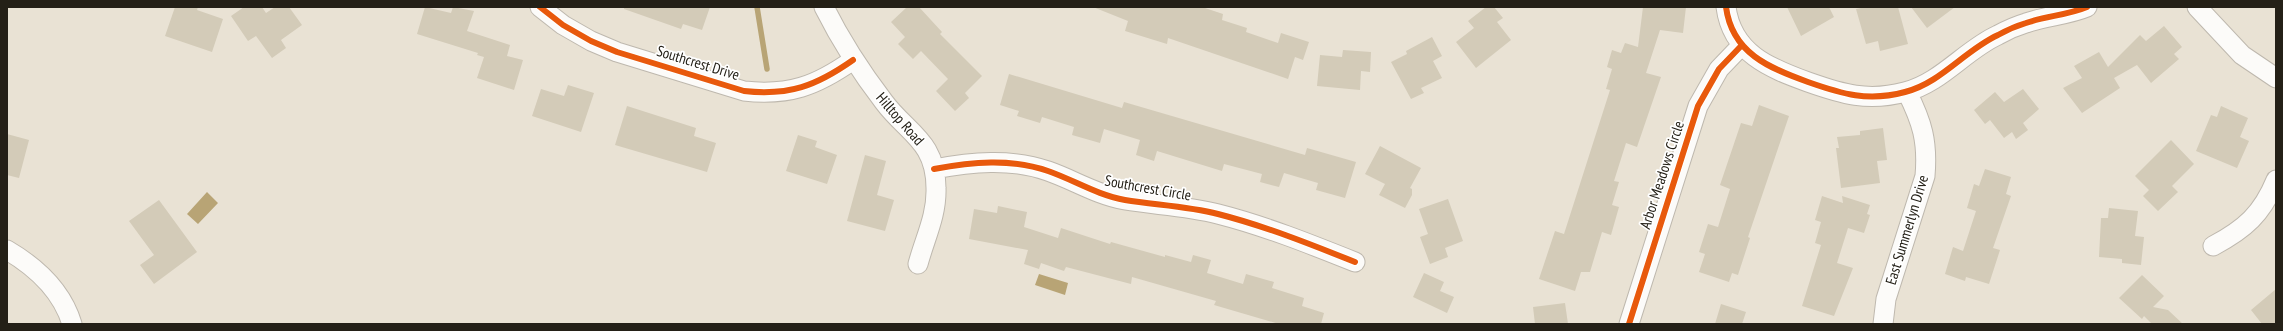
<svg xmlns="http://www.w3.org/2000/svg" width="2283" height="331" font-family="'PT Sans Narrow',sans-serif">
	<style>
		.water { fill: #b8a475 }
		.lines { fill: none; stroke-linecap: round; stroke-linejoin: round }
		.stream { stroke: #b8a475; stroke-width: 5.5 }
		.building { fill: #d3cbb8 }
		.minor-casing { stroke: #beb8ae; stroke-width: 21 }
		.minor { stroke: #fcfbf9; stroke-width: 19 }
		.cycleway-casing { stroke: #fff; stroke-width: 8 }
		.cycleway { stroke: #e8590c; stroke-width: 6 }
		.labels { text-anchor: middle; stroke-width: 3.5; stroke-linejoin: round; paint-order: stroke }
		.street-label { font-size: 15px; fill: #242017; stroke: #fff }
	</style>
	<rect width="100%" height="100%" fill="#e9e2d4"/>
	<path class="water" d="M207,192L218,203L198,224L187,214Z
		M1039,274L1068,283L1065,295L1035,285Z"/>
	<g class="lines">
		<path class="stream" d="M757,7L767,69"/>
	</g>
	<path class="building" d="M175,7H198L197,10L223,19L212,52L165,36Z
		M244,7H262L266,13L275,7H289L302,25L281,40L286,48L272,58L256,36L248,41L231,16Z
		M425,7L451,13L453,7L474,11L467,31L510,45L507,56L523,60L514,90L477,78L484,57L477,55L478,53L417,34Z
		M624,7H710L702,30L683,24L681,29L624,9Z
		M907,7H919L942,32L940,34L982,76L965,93L969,98L955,111L936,91L948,79L921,51L913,59L898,44L905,37L891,22Z
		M1093,7H1202L1223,14L1222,20L1247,28L1246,32L1278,43L1281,33L1309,42L1303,60L1295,57L1288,79L1168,38L1167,44L1125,31L1128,21Z
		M1486,7H1494L1503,18L1497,22L1511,40L1476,68L1456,42L1474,28L1468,21Z
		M1643,7H1686L1683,33L1660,30L1646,73L1661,77L1637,147L1626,143L1614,181L1619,182L1612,205L1619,207L1611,235L1602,232L1590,272H1581L1575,291L1539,279L1555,231L1564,234L1610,90L1606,89L1612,69L1607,67L1612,50L1621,53L1625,43L1638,47Z
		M1787,7H1829L1834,17L1801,36Z
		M1866,7H1898L1908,44L1880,51L1878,41L1866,44L1856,9Z
		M1911,7H1955L1927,28Z
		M2164,26L2182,47L2174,54L2179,59L2151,83L2137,65L2114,78L2120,88L2082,113L2063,88L2082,78L2074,66L2099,52L2108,67L2140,35L2146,41Z
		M1432,37L1442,56L1433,61L1442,78L1421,88L1424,93L1411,99L1391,62L1407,54L1406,51Z
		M1343,50L1371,52L1370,72L1361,71L1360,90L1317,86L1320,55L1342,57Z
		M1009,74L1122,108L1124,102L1305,155L1307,148L1356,162L1345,198L1316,190L1318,183L1284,173L1279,187L1260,182L1262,174L1224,164L1222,171L1157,151L1154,161L1136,155L1140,140L1104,129L1100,143L1072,135L1074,127L1042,117L1040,123L1017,116L1019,111L1000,105Z
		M568,85L594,93L581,132L532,116L541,89L564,96Z
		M2023,89L2039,109L2023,123L2028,130L2016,139L2012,132L2004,138L1990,120L1985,124L1974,110L1995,92L2004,102Z
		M1759,105L1789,116L1748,237L1750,238L1738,275L1732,273L1729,282L1699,272L1705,254L1699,252L1708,224L1718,227L1730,189L1720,185L1741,123L1752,126Z
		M627,106L696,128L694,136L716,143L707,172L615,145Z
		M2221,106L2248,118L2240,137L2249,141L2237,168L2196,151L2211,115L2217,117Z
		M1883,128L1887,160L1877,161L1880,183L1841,188L1836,148H1839L1837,137L1860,135V131Z
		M7,134L29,140L19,178L7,175Z
		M798,135L817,141L815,147L837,155L827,184L786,171Z
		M2171,140L2194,164L2172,186L2178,192L2158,211L2143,196L2149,190L2135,176Z
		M1380,146L1421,168L1410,188L1412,189V195L1405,208L1379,195L1385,184L1365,174Z
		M865,155L886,161L877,195L894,200L885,231L847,221Z
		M1985,169L2011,177L2006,194L2011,196L1993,248L2000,250L1989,284L1966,277L1965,281L1945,274L1953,247L1963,251L1976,211L1967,208L1974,184L1979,186Z
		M1822,196L1843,203L1842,196L1870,205L1867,214L1870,215L1864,233L1848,228L1837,263L1853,268L1834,316L1802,306L1821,245L1815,243L1821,222L1815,220Z
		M1448,199L1463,241L1445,248L1448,257L1430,264L1420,237L1428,234L1419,209Z
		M159,200L197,252L154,284L140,265L154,255L129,221Z
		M998,206L1027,212L1024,227L1058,238L1061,228L1110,244L1111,242L1165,257V255L1191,262L1193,255L1211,260L1207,273L1243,284L1246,274L1274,282L1272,288L1304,298L1302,306L1324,313L1321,324H1279L1214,305L1216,301L1132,277L1131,284L1066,267L1064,271L1041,263L1039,269L1024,264L1028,250L969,239L974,209L997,213Z
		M2109,208L2138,211L2135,236L2144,237L2141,265L2122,263V259L2099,257L2101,218H2108Z
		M1424,273L1444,282L1440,291L1454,297L1447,313L1413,297Z
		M2142,275L2164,296L2153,307L2168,310L2183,324H2152L2144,316L2142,319L2119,298Z
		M2276,289V324H2262L2251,310Z
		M1565,303L1568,324H1535L1533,307Z
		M1721,304L1746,312L1742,324H1715Z"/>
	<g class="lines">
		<g class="minor-casing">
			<path id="minor" d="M540,7L563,25L591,41L617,52L744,91C789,96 816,86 853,60
				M824,7C841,41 861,72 884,102C907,133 936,141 936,188C937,215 925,238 918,264
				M1726,7C1732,53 1769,68 1808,82C1842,94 1868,102 1905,92C1941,83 1965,50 1998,35C2007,30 2016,26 2026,23C2046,16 2068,15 2087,7
				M2197,7L2242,55L2276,78
				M934,169C971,162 1011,158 1048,171C1074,180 1097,195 1125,200C1155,205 1187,206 1218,214C1265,226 1310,244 1355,262
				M2213,246C2245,229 2262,214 2276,180
				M7,250C36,267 62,291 72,324
				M1629,324L1698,106L1719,69L1742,45
				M1883,324L1886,299L1925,176C1928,141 1922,122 1907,92"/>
		</g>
		<use href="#minor" class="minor"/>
		<g class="cycleway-casing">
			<path id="cycleway" d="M540,7L563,25L591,41L617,52L744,91C789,96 816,86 853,60
				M1726,7C1732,53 1769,68 1808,82C1842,94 1868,102 1905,92C1941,83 1965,50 1998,35C2007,30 2016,26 2026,23C2046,16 2068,15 2087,7
				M934,169C971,162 1011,158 1048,171C1074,180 1097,195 1125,200C1155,205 1187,206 1218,214C1265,226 1310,244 1355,262
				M1629,324L1698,106L1719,69L1742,45"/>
		</g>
		<use href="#cycleway" class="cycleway"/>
	</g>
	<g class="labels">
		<g class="street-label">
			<text transform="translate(698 63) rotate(17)" y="5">Southcrest Drive</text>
			<text transform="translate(900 119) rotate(49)" y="5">Hilltop Road</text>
			<text transform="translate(1662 175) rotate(-72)" y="5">Arbor Meadows Circle</text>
			<text transform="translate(1148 188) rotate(10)" y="5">Southcrest Circle</text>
			<text transform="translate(1907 230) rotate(-73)" y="5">East Summerlyn Drive</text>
		</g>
	</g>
	<rect width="2283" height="331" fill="none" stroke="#242017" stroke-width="16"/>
</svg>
